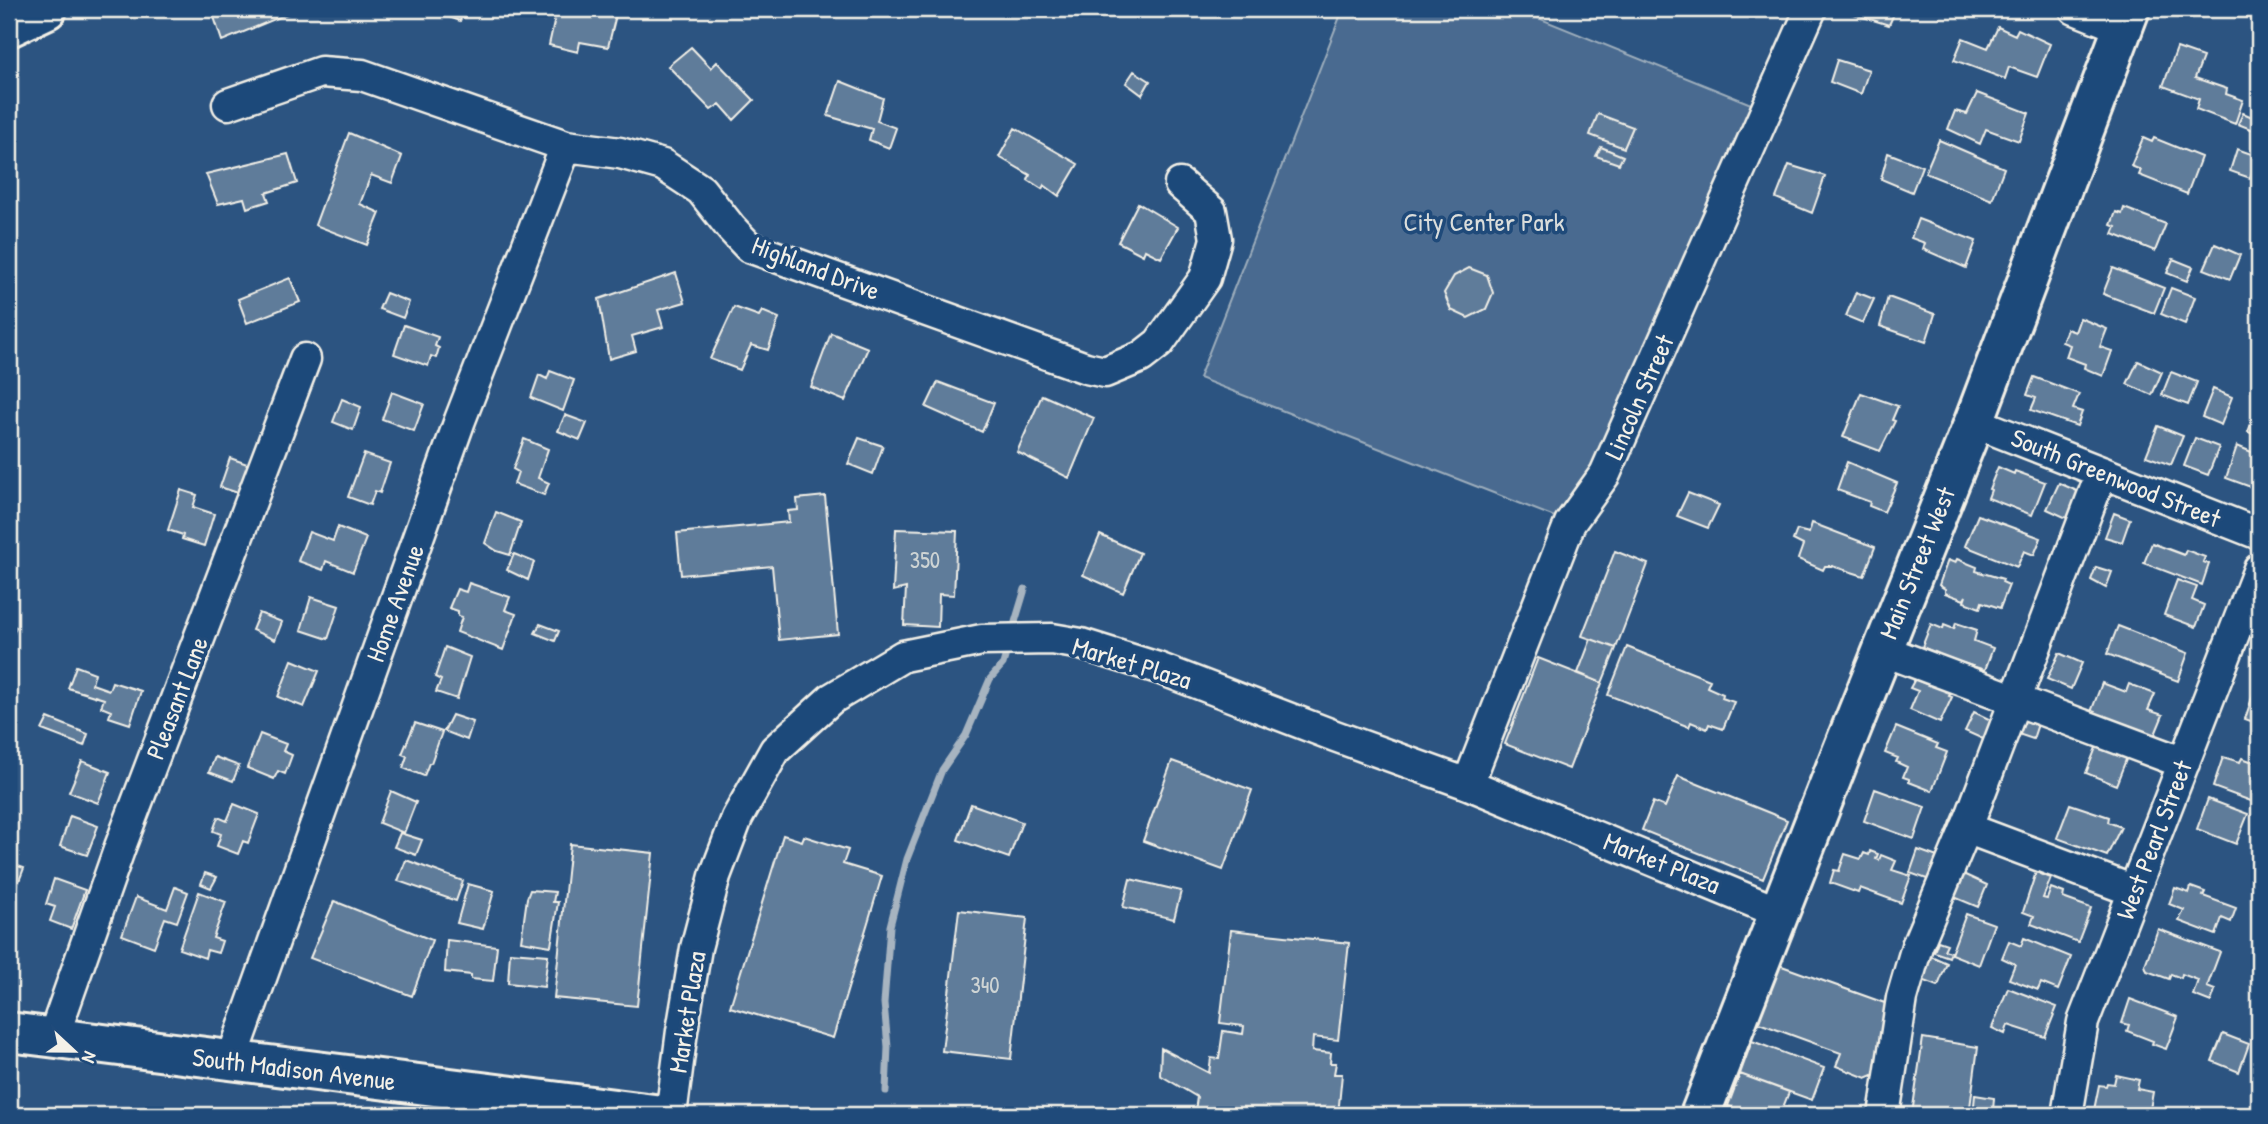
<svg xmlns="http://www.w3.org/2000/svg" width="2268" height="1124" font-family="'Patrick Hand',sans-serif">
	<style>
		.green { fill: #496b90; stroke: #9eaebc; stroke-width: 2 }
		.lines { fill: none; stroke-linecap: round; stroke-linejoin: round }
		.stream { stroke: #a7b4c0; stroke-width: 7 }
		.building { fill: #5e7b9a; stroke: #f4f1e8; stroke-width: 2 }
		.minor-casing { stroke: #f4f1e8; stroke-width: 35 }
		.major-casing { stroke: #f4f1e8; stroke-width: 44 }
		.minor { stroke: #1f4a7a; stroke-width: 30 }
		.major { stroke: #1f4a7a; stroke-width: 38 }
		.labels { text-anchor: middle; stroke-width: 7; stroke-linejoin: round; paint-order: stroke }
		.number-label { font-size: 23px; fill: #ced4d4 }
		.park-label { font-size: 26px; fill: #dadddb; stroke: #1f4a7a }
		.street-label { font-size: 26px; fill: #f4f1e8; stroke: #1f4a7a }
	</style>
	<rect width="100%" height="100%" fill="#2c5481"/>
	<filter id="ink" filterUnits="userSpaceOnUse"><feTurbulence type="fractalNoise" baseFrequency=".0143" numOctaves="2"/><feDisplacementMap in="SourceGraphic" scale="14" xChannelSelector="R" yChannelSelector="G"/><feConvolveMatrix kernelMatrix="1 2 1 2 8 2 1 2 1" color-interpolation-filters="sRGB"/></filter>
	<g filter="url(#ink)">
		<path class="green" d="M1343,9H1516L1766,110L1570,523L1199,378Z"/>
		<g class="lines">
			<path class="stream" d="M1012,632L1025,589
				M886,1091L888,1047L884,1003L890,926L907,859L942,770L966,735L990,679L1003,664L1008,647"/>
		</g>
		<path class="building" d="M218,9H299L222,41L212,11Z
			M433,9H464L460,21L432,11Z
			M557,9H583L616,15L608,47L580,42L578,52L549,45Z
			M1712,9H1730L1727,15Z
			M1852,9H1896L1889,25L1850,13Z
			M1998,27L2015,35L2018,29L2050,44L2037,77L2009,67L2005,79L1954,60L1963,38L1988,48Z
			M691,47L711,68L717,62L754,100L734,120L720,104L711,110L668,66Z
			M2177,48L2203,57L2195,78L2227,89L2226,94L2243,100L2235,124L2196,109L2199,99L2163,86Z
			M1837,60L1869,70L1861,94L1830,82Z
			M1134,71L1150,81L1142,95L1126,83Z
			M840,81L883,98L877,121L896,128L889,148L869,140L872,129L828,116Z
			M1977,93L2029,113L2019,141L1986,129L1980,144L1948,129L1955,111L1967,114Z
			M2243,113L2257,119L2253,130L2238,124Z
			M1598,114L1633,127L1624,148L1590,135Z
			M1015,128L1078,164L1059,196L1044,185L1042,189L1028,180L1030,175L999,157Z
			M349,133L402,156L392,183L371,175L360,204L380,213L367,245L315,225Z
			M2143,138L2152,142L2154,138L2201,157L2187,194L2139,175L2141,170L2131,166Z
			M1939,140L2004,168L1992,200L1925,173Z
			M1601,147L1623,156L1619,164L1596,156Z
			M2237,149L2257,156L2250,178L2230,171Z
			M1888,153L1922,166L1912,192L1881,179Z
			M288,154L297,183L266,193L269,201L247,208L244,198L218,204L206,174Z
			M1789,165L1825,176L1812,213L1776,198Z
			M1138,203L1178,227L1161,258L1145,250L1143,255L1118,242Z
			M2124,208L2166,224L2155,251L2113,234L2116,227L2111,225L2116,212L2122,214Z
			M1918,219L1976,241L1966,268L1923,249L1925,243L1911,238Z
			M2215,244L2240,255L2230,279L2204,269Z
			M2173,259L2193,267L2187,281L2167,273Z
			M1469,268L1487,275L1493,293L1486,309L1468,318L1451,310L1444,293L1454,276Z
			M2113,268L2164,288L2154,313L2103,294Z
			M676,273L685,302L658,310L663,327L632,336L636,351L609,359L599,299Z
			M290,278L300,302L247,323L238,299Z
			M2171,288L2195,297L2185,324L2161,314Z
			M1856,292L1874,299L1863,323L1846,316Z
			M386,293L409,302L403,318L379,309Z
			M1888,297L1935,314L1926,342L1880,326Z
			M734,307L759,316L762,311L779,318L768,350L751,345L740,370L710,359Z
			M2080,318L2107,329L2100,347L2112,351L2103,376L2084,368L2085,364L2066,357L2070,345L2062,342L2067,329L2075,332Z
			M404,325L438,337L435,346L439,348L436,358L431,356L428,366L394,354Z
			M831,333L868,348L845,401L811,387Z
			M2138,361L2162,372L2152,395L2127,384Z
			M550,371L574,380L563,411L531,398L539,375L547,379Z
			M2171,372L2197,382L2188,405L2162,395Z
			M2034,377L2079,394L2073,409L2082,412L2077,426L2031,410L2036,398L2027,395Z
			M938,382L994,403L982,432L926,407Z
			M2213,389L2232,397L2221,425L2202,417Z
			M392,392L424,404L414,431L382,419Z
			M1861,393L1898,406L1892,420L1895,421L1880,451L1843,437Z
			M1042,395L1094,418L1069,478L1017,452Z
			M342,399L361,407L353,430L333,422Z
			M2257,409L2259,410V436L2248,432Z
			M565,415L587,423L580,440L558,431Z
			M2158,426L2183,436L2171,465L2146,456Z
			M859,438L883,446L873,474L848,464Z
			M2195,438L2219,447L2208,475L2184,466Z
			M524,439L548,449L538,478L549,483L544,495L514,484L518,472L513,469Z
			M2237,446L2259,455V490L2226,478Z
			M364,454L390,463L380,493L375,491L370,505L348,497Z
			M230,458L253,466L241,494L220,487Z
			M1847,462L1897,483L1884,512L1869,506L1870,502L1837,490Z
			M1998,467L2014,474L2015,471L2045,482L2032,515L1988,498L1991,490L1989,489Z
			M2059,483L2084,494L2073,521L2047,509Z
			M181,490L197,495L193,507L214,514L204,546L182,539L183,535L168,530Z
			M1688,493L1719,505L1708,528L1677,516Z
			M825,496L838,634L779,640L772,566L681,575L677,533L789,522L788,511L798,510L797,499Z
			M496,512L521,522L510,555L497,551L485,543Z
			M2114,513L2130,519L2122,542L2105,537Z
			M1978,515L2041,538L2034,555L2024,551L2017,567L1965,546Z
			M1812,523L1875,547L1864,576L1832,566H1825L1823,570L1798,559L1803,545L1793,540L1797,530L1809,533Z
			M338,527L366,538L353,572L326,561L323,570L298,561L309,532L333,541Z
			M896,529L957,531L954,595L939,594L938,627L904,625L906,588L893,591Z
			M1100,535L1140,553L1123,593L1083,575Z
			M2152,543L2184,555L2186,550L2205,557L2203,562L2209,564L2202,585L2144,563Z
			M1615,551L1648,564L1616,648L1582,636Z
			M514,554L534,562L528,580L507,570Z
			M1957,559L1977,567L1976,571L2003,579L2002,582L2009,585L2000,608L1982,602L1980,608L1964,602L1966,596L1964,600L1945,593V589L1939,585L1948,560L1955,563Z
			M2096,567L2112,572L2106,588L2091,580Z
			M2177,580L2197,587L2192,600L2204,605L2196,627L2164,615Z
			M469,583L510,597L505,610L516,614L503,650L457,632L462,617L458,616V611L449,608L457,589L466,592Z
			M311,597L339,606L328,639L301,630Z
			M259,613L282,622L275,640L252,630Z
			M1956,623L1977,630L1974,641L1993,648L1985,670L1936,655L1937,653L1922,647L1931,624L1943,629L1944,625L1954,629Z
			M9,624L16,627L9,645Z
			M540,624L559,631L555,641L535,633Z
			M2118,626L2188,653L2178,681L2107,654Z
			M1591,639L1616,648L1602,683L1578,673Z
			M445,647L470,657L457,699L436,692L441,680L435,677Z
			M1627,647L1710,680L1707,687L1723,694L1722,698L1734,702L1723,729L1709,724L1707,729L1691,722L1689,727L1608,695Z
			M2059,653L2082,663L2071,689L2047,679Z
			M1538,658L1602,683L1569,769L1505,744Z
			M292,660L319,671L304,707L278,697Z
			M76,666L95,673L92,684L109,690L112,682L141,691L130,724L109,717L111,711L101,707L104,699L68,688Z
			M1934,672L1954,686L1949,696L1952,697L1940,723L1910,710L1918,691L1910,688L1915,679L1928,685Z
			M2102,683L2126,692L2129,684L2155,694L2148,710L2163,715L2154,737L2091,712Z
			M2255,689L2259,690V724L2245,719Z
			M2025,708L2041,715L2033,739L2015,733Z
			M1974,712L1993,721L1985,740L1965,731Z
			M452,715L473,722L467,740L444,731Z
			M48,718L88,734L84,746L42,730Z
			M415,723L442,732L431,763H429L424,776L403,768L407,756L402,754Z
			M1896,727L1938,744L1936,748L1947,752L1932,791L1909,782V779L1903,777L1907,767L1896,762L1898,758L1885,753Z
			M260,734L286,744L283,751L292,755L285,774L278,771L274,779L247,768Z
			M2099,740L2129,752L2116,785L2086,773Z
			M215,757L239,766L233,781L209,772Z
			M2223,757L2240,762L2242,758L2259,764V804L2213,787Z
			M82,761L110,772L98,803L69,792Z
			M1172,761L1252,790L1223,870L1143,841Z
			M1678,776L1787,820L1763,879L1642,830L1653,802L1665,807Z
			M1875,789L1925,807L1914,839L1864,821Z
			M391,791L416,802L404,833L379,823Z
			M2208,799L2248,814L2236,844L2197,829Z
			M234,804L259,814L248,843L243,841L238,854L217,846L221,834L213,831L218,817L227,821Z
			M971,804L1022,822L1009,858L958,840Z
			M2070,804L2109,817L2108,822L2121,827L2107,856L2057,838Z
			M70,816L98,826L87,855L60,846Z
			M400,833L422,840L416,855L394,847Z
			M783,835L802,841L804,836L848,850L843,864L882,876L833,1038L730,1007Z
			M570,844L653,853L637,1006L554,998Z
			M1918,850L1943,859L1935,882L1910,873Z
			M1870,851L1878,854L1876,859L1879,860L1881,855L1896,861L1892,870L1911,876L1901,903L1860,888L1858,893L1830,883L1834,870L1839,871L1845,854L1861,859L1864,853L1869,855Z
			M406,860L463,881L456,901L398,881Z
			M9,863L24,868L14,894L9,892Z
			M2036,872L2051,878L2043,898L2047,899L2051,888L2064,893L2063,898L2091,908L2078,942L2031,924L2034,916L2023,912Z
			M205,873L217,877L211,888L201,884Z
			M1963,874L1987,885L1978,907L1954,897Z
			M54,879L85,890L71,929L50,921L55,907L46,904Z
			M1130,879L1181,891L1174,919L1123,907Z
			M468,884L494,891L483,929L457,923Z
			M175,887L188,892L177,922L165,918L154,947L122,935L136,897L167,909Z
			M2191,887L2205,892L2203,896L2236,908L2231,922L2222,918L2216,935L2179,921L2184,910L2169,904L2175,888L2189,893Z
			M530,890L555,892L553,902H558L551,946L521,941L527,898Z
			M199,892L226,902L213,938L222,941L218,953L207,950L205,958L179,949Z
			M334,901L432,940L412,996L310,958Z
			M959,910L1027,918L1011,1059L942,1051Z
			M1966,914L1994,924L1979,965L1951,954Z
			M2158,929L2220,952L2207,987L2215,990L2211,1002L2193,995L2198,980L2182,974L2181,978L2171,974L2169,979L2147,971L2145,965Z
			M1231,930L1349,943L1338,1040L1313,1037L1312,1051L1331,1053L1330,1063H1336L1334,1074H1342L1338,1115H1214V1113L1195,1111L1197,1097L1160,1075L1161,1048L1209,1073L1211,1058L1219,1059L1223,1031L1243,1034L1244,1026L1220,1023Z
			M2259,930V957L2250,953Z
			M2024,938L2071,957L2058,990L2041,983L2038,990L2009,979L2015,964L2002,958L2009,941L2021,946Z
			M447,940L497,946L493,981L471,979V975L445,972Z
			M1938,941L1947,944L1944,950L1951,952L1949,957L1934,952Z
			M510,952L548,955L544,987L508,983Z
			M1931,956L1947,963L1938,986L1922,980Z
			M1779,965L1893,1006L1878,1073L1866,1078L1836,1066L1841,1053L1756,1022Z
			M2008,988L2057,1007L2045,1037L2008,1025L2005,1034L1992,1028Z
			M2130,999L2178,1017L2166,1049L2152,1044L2153,1041L2127,1031L2129,1025L2122,1023Z
			M2223,1034L2249,1044L2239,1072L2212,1061Z
			M1923,1038L1978,1047L1969,1115H1895L1896,1113L1912,1114Z
			M1752,1041L1824,1068L1812,1100L1740,1074Z
			M1740,1074L1789,1092L1780,1115H1754L1728,1106Z
			M2116,1075L2139,1080L2137,1089L2153,1092L2149,1115H2093L2099,1085L2106,1086L2107,1083L2114,1084Z
			M1975,1095L1994,1098L1993,1110H1996L1995,1115H1973Z
			M1728,1106L1754,1115H1725Z
			M9,1107L72,1115H9Z"/>
		<g class="lines">
			<g class="minor-casing">
				<path id="minor" d="M2075,9L2123,28
					M228,104L321,72L362,75L566,146L620,153L663,165L701,190L731,228L749,247L1086,368L1105,372L1141,357L1159,343L1205,278L1216,239L1211,211L1180,184
					M1974,422L2259,534
					M1882,650L2184,763
					M1468,784L1570,523L1605,474L1811,9
					M1966,828L2134,891
					M53,1038L120,847L305,359
					M231,1062L460,420L566,146
					M671,1115L682,1031L696,948L715,876L737,818L775,750L831,699L903,656L982,640L1052,639L1081,644L1158,668L1335,736L1468,784L1778,912
					M1884,1115L1902,998L1917,946L1972,814L2102,472
					M2067,1115L2083,1022L2259,569"/>
			</g>
			<g class="major-casing">
				<path id="major" d="M9,27L47,9
					M9,1032L662,1115
					M1700,1115L1840,757L1974,422L2130,9"/>
			</g>
			<use href="#minor" class="minor"/>
			<use href="#major" class="major"/>
		</g>
	</g>
	<g class="labels">
		<g class="number-label">
			<text x="925" y="568">350</text>
			<text x="985" y="993">340</text>
		</g>
		<g class="park-label">
			<text x="1484" y="231">City Center Park</text>
		</g>
		<g class="street-label">
			<text transform="translate(816 268) rotate(21)" y="9">Highland Drive</text>
			<text transform="translate(1639 397) rotate(-66)" y="9">Lincoln Street</text>
			<text transform="translate(2116 478) rotate(22)" y="9">South Greenwood Street</text>
			<text transform="translate(1917 563) rotate(-68)" y="9">Main Street West</text>
			<text transform="translate(395 603) rotate(-70)" y="9">Home Avenue</text>
			<text transform="translate(1132 663) rotate(17)" y="9">Market Plaza</text>
			<text transform="translate(177 698) rotate(-69)" y="9">Pleasant Lane</text>
			<text transform="translate(2154 840) rotate(-69)" y="9">West Pearl Street</text>
			<text transform="translate(1662 863) rotate(22)" y="9">Market Plaza</text>
			<text transform="translate(687 1012) rotate(-81)" y="9">Market Plaza</text>
			<text transform="translate(294 1069) rotate(7)" y="9">South Madison Avenue</text>
		</g>
	</g>
	<rect width="2268" height="1124" fill="none" stroke="#1f4a7a" stroke-width="35"/>
	<rect x="18" y="18" width="2233" height="1089" fill="none" stroke="#f4f1e8" stroke-width="2.5" filter="url(#ink)"/>
	<g transform="translate(74 1051) rotate(112)" stroke="#1f4a7a" stroke-width="5" paint-order="stroke">
	<path d="M0-5L12 26L0 18L-12 26Z" fill="#f4f1e8"/>
	<text y="-10" font-size="19" font-weight="bold" text-anchor="middle" fill="#f4f1e8">N</text>
	</g>
</svg>
